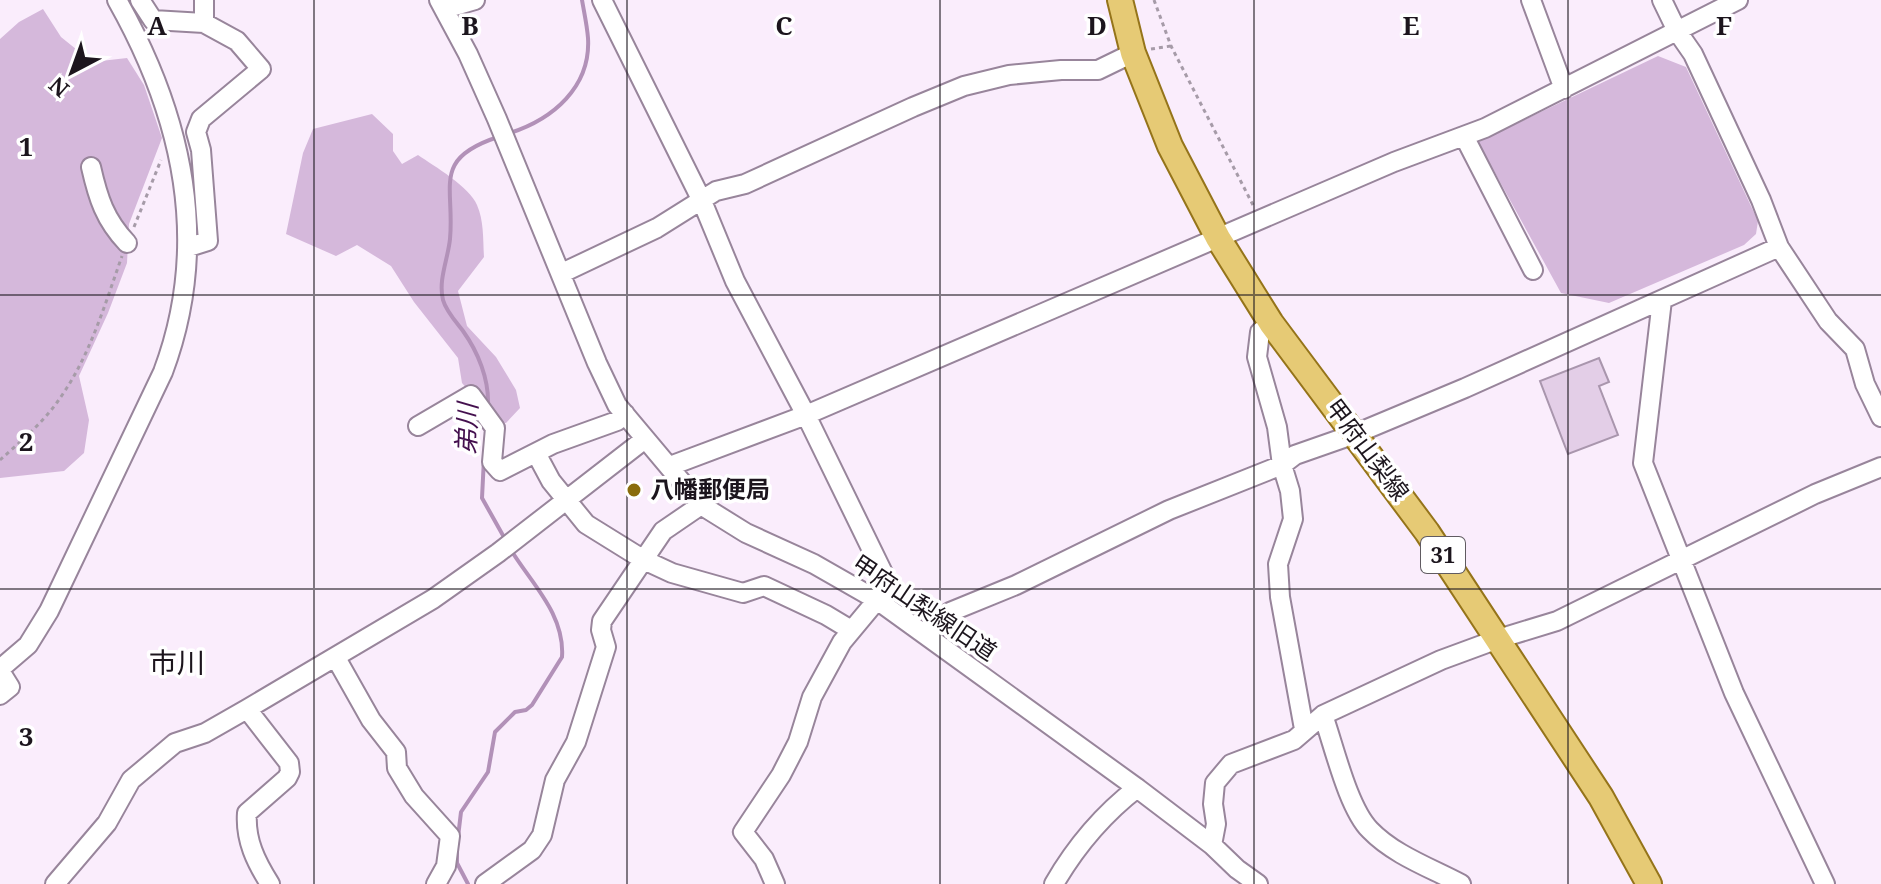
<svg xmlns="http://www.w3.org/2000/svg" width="1881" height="884" font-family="'Noto Serif','Noto Sans JP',serif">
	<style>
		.green { fill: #d5b8db }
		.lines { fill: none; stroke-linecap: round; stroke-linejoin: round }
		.stream { stroke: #b291b8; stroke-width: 4 }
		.building { fill: #e3cee7; stroke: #a996ad; stroke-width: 2 }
		.minor-casing { stroke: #98859b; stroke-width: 22 }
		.major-casing { stroke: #95741a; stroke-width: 28 }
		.path { stroke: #a69ba8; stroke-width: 3; stroke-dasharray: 4 4; stroke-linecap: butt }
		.minor { stroke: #fff; stroke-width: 18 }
		.major { stroke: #e6ca75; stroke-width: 24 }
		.grid { fill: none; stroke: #1c151d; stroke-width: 2; stroke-opacity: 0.55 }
		.poi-dot { fill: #8a6c0c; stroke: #fff; stroke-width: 3 }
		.labels { text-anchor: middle; stroke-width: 7; stroke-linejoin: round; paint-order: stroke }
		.shield { fill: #fff; stroke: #605b61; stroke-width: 2 }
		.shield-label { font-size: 22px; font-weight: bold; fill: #1c151d }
		.street-label { font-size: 24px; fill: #1c151d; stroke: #fff }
		.poi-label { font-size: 24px; font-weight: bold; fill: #1c151d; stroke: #fff; text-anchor: start }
		.water-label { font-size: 26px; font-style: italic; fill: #44104e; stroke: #fff }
		.quarter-label { font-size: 28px; fill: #1c151d; stroke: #fff }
		.grid-label { font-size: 26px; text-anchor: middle; font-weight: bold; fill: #1c151d; stroke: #fff; stroke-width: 7; stroke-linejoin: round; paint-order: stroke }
	</style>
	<rect width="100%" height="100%" fill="#faedfc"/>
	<path class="green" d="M43,9L61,37L92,62L127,58L144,85L162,138L129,224L127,263L108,313L79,376L89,420L84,453L64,471L0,478V39L19,22Z
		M1658,56L1686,67L1758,221L1756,234L1744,245L1609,303L1561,293L1478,142Z
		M372,114L393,134V151L402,164L418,155C434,166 470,187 477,205C484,221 483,239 484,257L458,291L467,326L496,357L516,390L520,408L506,423L496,422L462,383L458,358L414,302L391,266L357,245L336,256L286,234L303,153L313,129Z"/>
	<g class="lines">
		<path class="stream" d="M510,133C553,119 591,87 588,38C587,25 584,12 582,0
			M488,405C489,379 478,352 463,331C456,322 446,311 443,300C438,280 448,259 450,239C455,186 431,159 498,137
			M484,458L482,498L505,539
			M458,837L461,812L488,772L495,732L515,712L526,710L532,705L562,657C565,614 531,583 511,550
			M457,850V863L468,884"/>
	</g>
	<path class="building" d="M1599,358L1609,382L1599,386L1618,435L1568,454L1540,381Z"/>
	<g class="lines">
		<g class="minor-casing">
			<path id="minor" d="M140,0L153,20L204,23L237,41L261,69L201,119L196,132L201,150L208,241L189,247
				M439,0L468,54L497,119L597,363L617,405L701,505L746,533L814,564L877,600L1137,788L1212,845L1237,869L1258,884
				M602,0L702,201L735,281L806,415L887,581L877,600L842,642L812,697L798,742L781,775L743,832L764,859L775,884
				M1531,0L1564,89
				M444,9L475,0
				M204,23V0
				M1464,136L1533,270
				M91,167C98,198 105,220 127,243
				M1779,247L1828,321L1855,349L1865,384L1881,417
				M562,273L657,228L716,191L745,184L913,107L964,86L1009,75L1061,70H1098L1133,53
				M1662,300L1643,463L1734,693L1825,884
				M1271,323L1260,332L1257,357L1277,427L1282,465L1290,491L1293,519L1278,564L1280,597L1304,729
				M418,426L471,395L495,428L492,462L500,471L553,444L617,421L625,414
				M536,453L551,481L586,524L644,560L672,573L743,593L764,586L826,615L851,630
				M670,466L806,415L1394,162L1485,128L1738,0
				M923,633L950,612L1016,585L1169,510L1282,465L1295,455L1355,434L1465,388L1779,247L1761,200L1693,54L1677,31L1662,0
				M336,658L371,720L396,752L397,768L414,796L450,836L446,866L436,884
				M0,669L28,645L49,611L163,372C211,244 183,117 117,0
				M0,671L10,687L0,695
				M247,709L289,763L290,772L287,778L247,813C245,840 256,862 270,884
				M1323,715C1334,746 1348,808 1370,830C1394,855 1431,868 1461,884
				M1212,845L1216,824L1213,804L1215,783L1231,764L1294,740L1323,715L1441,660L1498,639L1557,621L1815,494L1881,467
				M55,884L107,823L131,780L175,743L205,733L247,709L433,599L498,553L645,439
				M485,884L532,850L542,835L555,780L576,742L606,647L601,630L602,621L663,531L701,505
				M1054,884C1076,846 1102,815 1137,788"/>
		</g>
		<g class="major-casing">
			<path id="major" d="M1120,0L1133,53L1170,146L1218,238L1271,323L1427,532L1601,797L1649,884"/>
		</g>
		<path class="path" d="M1154,0L1171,46L1253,205
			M1151,49L1171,46
			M134,227L161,160
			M0,460C20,442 45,421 60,398C90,356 105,304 122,256"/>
		<use href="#minor" class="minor"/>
		<use href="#major" class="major"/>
	</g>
	<path class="grid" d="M314,0V884M627,0V884M940,0V884M1254,0V884M1568,0V884M0,295H1881M0,589H1881"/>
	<circle class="poi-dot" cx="634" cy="490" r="8"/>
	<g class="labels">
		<rect class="shield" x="1421" y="537" width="44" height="36" rx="6"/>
		<g class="shield-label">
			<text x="1443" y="563">31</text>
		</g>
		<g class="street-label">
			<text transform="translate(1367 450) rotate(53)" y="8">甲府山梨線</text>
			<text transform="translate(924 608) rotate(34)" y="8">甲府山梨線旧道</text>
		</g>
		<g class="poi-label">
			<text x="650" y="498">八幡郵便局</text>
		</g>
		<g class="water-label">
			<text transform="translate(467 429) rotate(-88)" y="9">弟川</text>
		</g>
		<g class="quarter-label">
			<text x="177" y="673">市川</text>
		</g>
	</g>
	<g class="grid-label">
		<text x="157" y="35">A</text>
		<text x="470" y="35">B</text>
		<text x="784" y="35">C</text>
		<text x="1097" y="35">D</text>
		<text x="1411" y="35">E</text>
		<text x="1724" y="35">F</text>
		<text x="26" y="156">1</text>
		<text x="26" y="451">2</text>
		<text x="26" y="746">3</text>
	</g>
	<g transform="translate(72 72) rotate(221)" stroke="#ffffff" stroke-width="6" paint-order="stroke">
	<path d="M0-6L14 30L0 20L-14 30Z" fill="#1c151d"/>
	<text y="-12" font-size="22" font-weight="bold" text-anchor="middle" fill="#1c151d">N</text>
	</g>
</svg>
